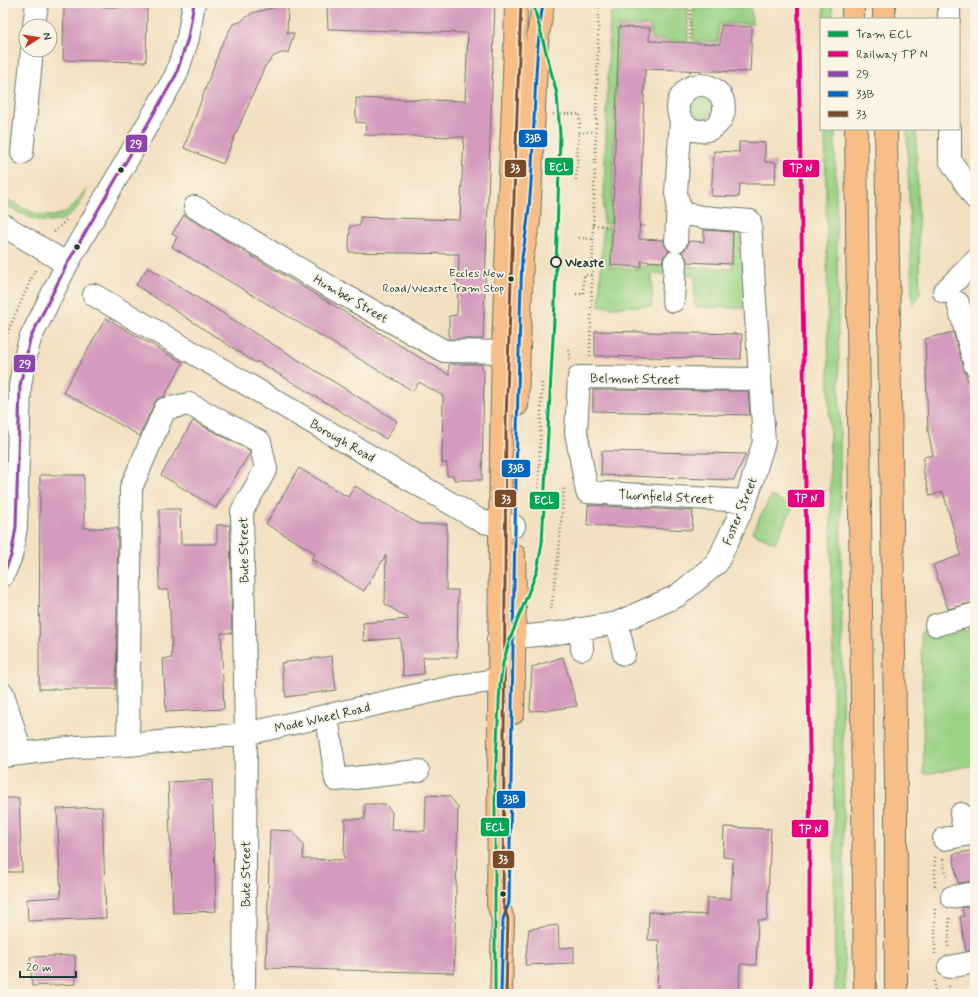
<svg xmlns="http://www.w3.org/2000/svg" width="978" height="997" font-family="Mynerve,sans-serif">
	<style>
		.green { fill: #9ad285; stroke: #5c885c }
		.building { fill: #d49bbe }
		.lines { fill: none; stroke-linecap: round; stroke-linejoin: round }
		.minor-casing { stroke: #697665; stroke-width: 24 }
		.major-casing { stroke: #697665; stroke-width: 24 }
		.highway-casing { stroke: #697665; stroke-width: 24 }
		.path { stroke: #697665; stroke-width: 2.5; stroke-dasharray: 1 3; stroke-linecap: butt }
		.minor { stroke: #fff; stroke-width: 22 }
		.major { stroke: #f7be88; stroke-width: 22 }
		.highway { stroke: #f7be88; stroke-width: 22 }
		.bus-1-casing { stroke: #fcf5e5; stroke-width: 6 }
		.bus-2-casing { stroke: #fcf5e5; stroke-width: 6 }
		.bus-3-casing { stroke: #fcf5e5; stroke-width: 6 }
		.bus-1 { stroke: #8e44ad; stroke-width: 3 }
		.bus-2 { stroke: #0065bd; stroke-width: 3 }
		.bus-3 { stroke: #7a4b2a; stroke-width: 3 }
		.rail-1-casing { stroke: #fcf5e5; stroke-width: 7 }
		.rail-1 { stroke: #e5007d; stroke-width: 4 }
		.tram-1-casing { stroke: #fcf5e5; stroke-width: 6 }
		.tram-1 { stroke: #00a651; stroke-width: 3 }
		.bus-dot { fill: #1f3d34; stroke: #fcf5e5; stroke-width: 1.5 }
		.stop-dot { fill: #fcf5e5; stroke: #1f3d34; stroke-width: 2 }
		.labels { text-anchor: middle; stroke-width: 3.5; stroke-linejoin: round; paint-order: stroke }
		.bus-label { font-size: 12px; fill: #1f3d34; stroke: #fcf5e5; text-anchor: end }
		.stop-label { font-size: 13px; font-weight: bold; fill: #1f3d34; stroke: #fcf5e5; text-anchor: start }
		.street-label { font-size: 13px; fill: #1f3d34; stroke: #fcf5e5 }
		.line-badge { stroke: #fcf5e5; stroke-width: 1.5 }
		.badge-label { font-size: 11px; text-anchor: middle; font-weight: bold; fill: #fff }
	</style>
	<rect width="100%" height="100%" fill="#fcf5e5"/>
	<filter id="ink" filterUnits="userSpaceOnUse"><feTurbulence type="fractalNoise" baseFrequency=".025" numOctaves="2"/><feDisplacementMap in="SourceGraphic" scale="8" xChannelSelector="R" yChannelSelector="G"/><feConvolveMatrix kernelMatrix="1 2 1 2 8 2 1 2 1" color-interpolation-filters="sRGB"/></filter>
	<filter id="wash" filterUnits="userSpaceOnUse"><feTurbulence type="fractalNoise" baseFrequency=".012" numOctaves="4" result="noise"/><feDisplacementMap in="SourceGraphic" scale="16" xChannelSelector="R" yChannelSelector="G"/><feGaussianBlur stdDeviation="0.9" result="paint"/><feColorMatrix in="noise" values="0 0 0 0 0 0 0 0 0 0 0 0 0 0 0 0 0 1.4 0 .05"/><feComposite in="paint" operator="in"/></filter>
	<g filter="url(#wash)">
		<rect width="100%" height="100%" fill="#f2e0c1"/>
		<path class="green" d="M824,3H832L833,19H824Z
			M751,7L752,24H719L718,42L693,41V8Z
			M688,8V41L651,40V26H619L611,224H603L610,13Z
			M687 107a13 13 0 1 1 26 0a13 13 0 1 1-26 0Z
			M825,129H835L840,432L845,994H835L833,664Z
			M907,129H916L920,293L913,305L912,301Z
			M88,188C83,197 79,208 71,214C49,232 23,215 3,203V197C22,207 45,225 67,211C75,206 81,195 88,188Z
			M603,228H611L610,267L642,269L643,266H665V274L652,273V306L599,307Z
			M734,229H746L750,308L694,307L695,275L682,274V266L732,269Z
			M771,496L793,507L775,543L752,532Z
			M975,628V765L924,774L921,632L930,631L941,638Z"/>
		<g id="blocks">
			<path class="building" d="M327,3H495L483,339H449V316L457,315L459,254L349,252L350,226H360V217L460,220L464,137L365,135L366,123L356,122V98L465,101L468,33L328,29Z
				M288,4L287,33H294L288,53H281L274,56L265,66L223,164L184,148L221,46L233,24L240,22L252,13Z
				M64,6L147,8L146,62L63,60Z
				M721,25L752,27L750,72L645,69L639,239L664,240L665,246L669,251L664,256L662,262L641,261V267L611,265L619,27L650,28L649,41L720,44Z
				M739,142L765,143V162H776L775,184H740L739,197L711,196L714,151L739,152Z
				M184,215L449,375V364H482V370H484L482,480H454V476H447V463H442L443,396L419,382L413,391L172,247L177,237L172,234Z
				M704,230L733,232L732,264L687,262L686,257L682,252L687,247L689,241L704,242Z
				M148,267L397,421L386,439L257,361L256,363L136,285Z
				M106,318L183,363L164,397L157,399L154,404L140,436L63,392Z
				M595,331L742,334L741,359L595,356Z
				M953,332L975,404V602L948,609L933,565L961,555L943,492L930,496L923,470L924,457L933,455L928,431L925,339Z
				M593,390L748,391L750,415L593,411Z
				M193,421L249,450L250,453L216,508L161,475Z
				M602,451L746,454L734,480L601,475Z
				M299,468L348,497L355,486L419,524H447L446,590H458L457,657H423L424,674L403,676L400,638L364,641L363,623L409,619L385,604L386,555L364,591L311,559L315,553L266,524Z
				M40,475H84V528H118L116,689H39Z
				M588,505L693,511L692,530L587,525Z
				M159,509H180L181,544H217V525H230L232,633H221L224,709L166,712L163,659L172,658L169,590H159Z
				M332,656L336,690L286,697L281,663Z
				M563,657L577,706L549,710L530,711L532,667Z
				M212,780L216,911L173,913L168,782Z
				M426,795L449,796L458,807L454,973L266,968L270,830L292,831L303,844V859L344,860L345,819H365V804H385L392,812L391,830L425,831Z
				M3,798H19L22,872H3Z
				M102,807L106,918L28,921L27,899L61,897L57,809Z
				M724,827L771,829L767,920H758L756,965L740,964L739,994H657L659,940H648L649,912L706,915L707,898L731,899L733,858L723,857Z
				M975,850V881L958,883L953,854Z
				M975,906V950L966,951L960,917L964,916L962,908Z
				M558,925L559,948L574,947V963L525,965L529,929Z
				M75,955L76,984L32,986L30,957Z"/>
		</g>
	</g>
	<g filter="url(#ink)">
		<use href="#blocks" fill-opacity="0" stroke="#697665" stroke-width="1"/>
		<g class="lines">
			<g class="minor-casing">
				<path id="minor" d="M949,3V19
					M34,26L37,3
					M678 108a23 23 0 1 1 46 0a23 23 0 1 1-46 0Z
					M950,129V160L975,198
					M22,153L32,50
					M195,207L330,287L444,351L518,352
					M3,225L67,264
					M676,241L678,202
					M944,292L975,261
					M94,295L481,521L501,526H514
					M673,301L675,262
					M958,303L975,365
					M746,501L587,492L576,432L579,377L759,379
					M3,575L11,556L16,527L20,386L24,361L30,339L67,264L176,75L188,38L194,3
					M617,623L624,654
					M936,625L975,614
					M581,629L582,649
					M498,639L558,633L617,623L677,596L717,563L746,501L764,442L750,221L702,217L683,213L678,202L676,193L681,120
					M3,694L21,753
					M327,716L336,780L418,771
					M128,745L131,488L165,409L189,404L260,442L266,469L242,511L246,734L244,994
					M3,756L77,747L128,745L246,734L452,687L514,677
					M961,814L965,835
					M944,839L975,833
					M952,897L975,893
					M949,967L975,962"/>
			</g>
			<g class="major-casing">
				<path id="major" d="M517,405L522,257L529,221L537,42L543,3
					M513,713L515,601L514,555
					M501,994L503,919L498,904C500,720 498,536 503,351C506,235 514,119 516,3"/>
			</g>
			<g class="highway-casing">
				<path id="highway" d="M853,3V19
					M884,3V19
					M856,129L865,994
					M886,129L896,786V994"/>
			</g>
			<path class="path" d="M690,43V3
				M690,72V70
				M553,114H580L576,180
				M579,133L595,131
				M593,225L612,226
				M640,226H647
				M54,232L66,220
				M579,238L593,239
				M576,294H583L584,275H592
				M569,350L571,360
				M3,353L8,331L36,268
				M590,356L599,3
				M538,504L542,382
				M551,609L559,550L564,487
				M935,857V886
				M943,859L947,878
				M935,909V954
				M948,947L950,916
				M949,986L950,994
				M935,994V981"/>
			<use href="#minor" class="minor"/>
			<use href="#major" class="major"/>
			<use href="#highway" class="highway"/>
			<g class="bus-1-casing">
				<path id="bus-1" d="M3,575L11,556L16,527L20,386L30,339L67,264L176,75L188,38L194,3"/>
			</g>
			<g class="bus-2-casing">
				<path id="bus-2" d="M501,994L503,919L509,903C513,688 514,472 522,257C538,173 530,87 543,3"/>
			</g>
			<g class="bus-3-casing">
				<path id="bus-3" d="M506,994L508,919L503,903L506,420L521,3"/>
			</g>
			<use href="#bus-1" class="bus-1"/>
			<use href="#bus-2" class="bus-2"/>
			<use href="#bus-3" class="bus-3"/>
			<g class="rail-1-casing">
				<path id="rail-1" d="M798,3L810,778L809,994"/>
			</g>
			<use href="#rail-1" class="rail-1"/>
			<g class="tram-1-casing">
				<path id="tram-1" d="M495,994V779L500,684L503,663L510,639L537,571L542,543L555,301L560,135L557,94L533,3"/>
			</g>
			<use href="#tram-1" class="tram-1"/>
		</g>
	</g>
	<g class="bus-dot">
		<circle cx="121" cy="170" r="3.5"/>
		<circle cx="77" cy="247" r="3.5"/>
		<circle cx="511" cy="279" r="3.5"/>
		<circle cx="503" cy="894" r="3.5"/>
	</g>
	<circle class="stop-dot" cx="556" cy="262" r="5"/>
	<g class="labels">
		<g class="bus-label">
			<text x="504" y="277">Eccles New<tspan x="504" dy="15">Road/Weaste Tram Stop</tspan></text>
		</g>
		<g class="stop-label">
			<text x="565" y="267">Weaste</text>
		</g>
		<g class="street-label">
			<text transform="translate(351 298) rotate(30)" y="5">Humber Street</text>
			<text transform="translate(635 378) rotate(1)" y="5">Belmont Street</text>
			<text transform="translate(343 440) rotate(30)" y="5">Borough Road</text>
			<text transform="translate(666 496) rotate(3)" y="5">Thornfield Street</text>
			<text transform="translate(739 511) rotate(-68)" y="5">Foster Street</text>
			<text transform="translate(243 550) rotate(-91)" y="5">Bute Street</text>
			<text transform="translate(322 717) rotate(-13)" y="5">Mode Wheel Road</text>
			<text transform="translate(245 874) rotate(-90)" y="5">Bute Street</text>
		</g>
	</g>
	<g class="line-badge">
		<rect x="518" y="129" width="30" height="19" rx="4" fill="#0065bd"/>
		<rect x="125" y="134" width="23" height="19" rx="4" fill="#8e44ad"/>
		<rect x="544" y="157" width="30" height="19" rx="4" fill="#00a651"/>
		<rect x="782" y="159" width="38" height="19" rx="4" fill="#e5007d"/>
		<rect x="504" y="159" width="23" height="19" rx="4" fill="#7a4b2a"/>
		<rect x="13" y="354" width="23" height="19" rx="4" fill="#8e44ad"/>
		<rect x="501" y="459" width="30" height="19" rx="4" fill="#0065bd"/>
		<rect x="787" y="489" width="38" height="19" rx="4" fill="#e5007d"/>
		<rect x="494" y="489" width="23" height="19" rx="4" fill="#7a4b2a"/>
		<rect x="529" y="491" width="31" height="19" rx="4" fill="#00a651"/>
		<rect x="496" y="790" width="30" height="19" rx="4" fill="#0065bd"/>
		<rect x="480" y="817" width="30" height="20" rx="4" fill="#00a651"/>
		<rect x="791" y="819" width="38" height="19" rx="4" fill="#e5007d"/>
		<rect x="492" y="850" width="23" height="19" rx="4" fill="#7a4b2a"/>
	</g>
	<g class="badge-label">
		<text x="533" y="142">33B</text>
		<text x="136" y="148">29</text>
		<text x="559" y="171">ECL</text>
		<text x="801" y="172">TP N</text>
		<text x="515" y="172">33</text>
		<text x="25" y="368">29</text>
		<text x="516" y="472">33B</text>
		<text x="806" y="502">TP N</text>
		<text x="506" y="503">33</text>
		<text x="544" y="504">ECL</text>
		<text x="511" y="803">33B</text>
		<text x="495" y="831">ECL</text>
		<text x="810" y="833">TP N</text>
		<text x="503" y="863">33</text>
	</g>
	<rect width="978" height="997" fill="none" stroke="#fcf5e5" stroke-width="16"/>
	<rect x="820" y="18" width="140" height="112" fill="#fcf5e5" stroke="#a4ab9e"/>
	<rect x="828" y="31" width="20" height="6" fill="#00a651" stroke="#a4ab9e"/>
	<text x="856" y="38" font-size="12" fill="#1f3d34">Tram ECL</text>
	<rect x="828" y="51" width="20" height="6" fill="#e5007d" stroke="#a4ab9e"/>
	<text x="856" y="58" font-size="12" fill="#1f3d34">Railway TP N</text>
	<rect x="828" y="71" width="20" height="6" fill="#8e44ad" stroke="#a4ab9e"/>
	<text x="856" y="78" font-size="12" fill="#1f3d34">29</text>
	<rect x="828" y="91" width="20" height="6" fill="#0065bd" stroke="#a4ab9e"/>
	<text x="856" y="98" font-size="12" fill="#1f3d34">33B</text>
	<rect x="828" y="111" width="20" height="6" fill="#7a4b2a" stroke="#a4ab9e"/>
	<text x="856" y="118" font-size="12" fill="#1f3d34">33</text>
	<g transform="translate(38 38) rotate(78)"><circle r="19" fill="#fcf5e5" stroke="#a4ab9e"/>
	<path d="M0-3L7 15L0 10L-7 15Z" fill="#c8321e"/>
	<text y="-6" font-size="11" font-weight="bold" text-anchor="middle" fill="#1f3d34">N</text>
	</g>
	<path d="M20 971v6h56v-6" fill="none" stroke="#1f3d34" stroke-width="2"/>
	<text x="26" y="971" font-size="12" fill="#1f3d34" stroke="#fcf5e5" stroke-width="3" paint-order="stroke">20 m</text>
</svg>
